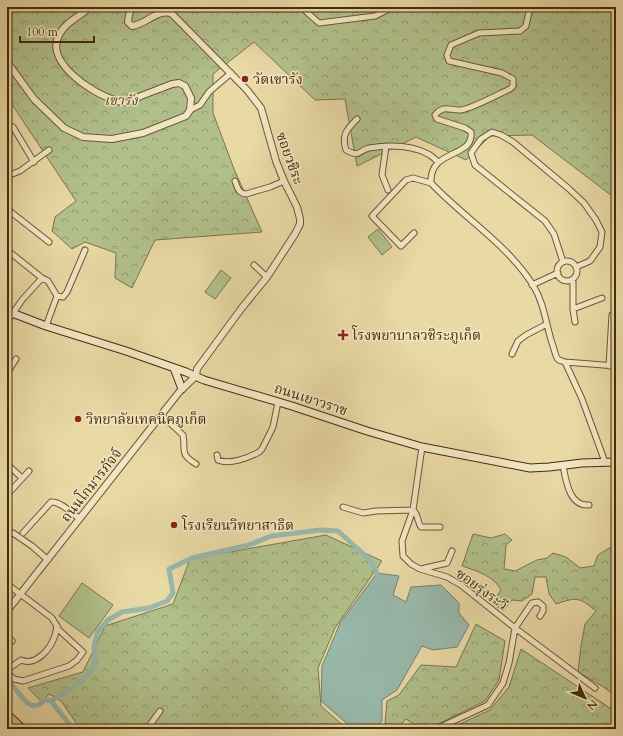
<svg xmlns="http://www.w3.org/2000/svg" width="623" height="736" font-family="Cardo,'Noto Serif Thai',serif">
	<style>
		.forest { fill: url(#forest-crowns); stroke: #7b764a }
		.garden { fill: #b1c08b; stroke: #7b764a }
		.water { fill: #98b9ac; stroke: #77816b }
		.lines { fill: none; stroke-linecap: round; stroke-linejoin: round }
		.canal { stroke: #98b9ac; stroke-width: 5 }
		.minor-casing { stroke: #6e5731; stroke-width: 7 }
		.tertiary-casing { stroke: #6e5731; stroke-width: 8 }
		.secondary-casing { stroke: #452c0a; stroke-width: 9 }
		.primary-casing { stroke: #452c0a; stroke-width: 10 }
		.minor { stroke: #f1e6c4; stroke-width: 5 }
		.tertiary { stroke: #f1e6c4; stroke-width: 6 }
		.secondary { stroke: #f1e6c4; stroke-width: 7 }
		.primary { stroke: #e4bc72; stroke-width: 8 }
		.poi-dot { fill: #8f2418; stroke: #f1e6c4; stroke-width: 1.5 }
		.labels { text-anchor: middle; stroke-width: 3; stroke-linejoin: round; paint-order: stroke }
		.poi-label { font-size: 14px; fill: #452c0a; stroke: #f1e6c4; text-anchor: start }
		.park-label { font-size: 14px; font-style: italic; fill: #5b4a24; stroke: #f1e6c4 }
		.street-label { font-size: 14px; fill: #452c0a; stroke: #f1e6c4 }
	</style>
	<defs>
		<pattern id="forest-crowns" width="20" height="18" patternUnits="userSpaceOnUse"><rect width="20" height="18" fill="#b1c08b"/><path d="M2 6a3 3 0 1 1 6 0M12 15a3 3 0 1 1 6 0" fill="none" stroke="#929c70"/></pattern>
	</defs>
	<rect width="100%" height="100%" fill="#e9d9a5"/>
	<filter id="stains"><feTurbulence type="fractalNoise" baseFrequency=".005" numOctaves="4"/><feColorMatrix values="0 0 0 0 .2 0 0 0 0 .09 0 0 0 0 .02 0 0 0 .5 -.17"/></filter>
	<radialGradient id="worn" r=".72"><stop offset=".6" stop-color="#630" stop-opacity="0"/><stop offset="1" stop-color="#630" stop-opacity=".3"/></radialGradient>
	<path class="forest" d="M7,7H616V199L532,135L490,136L466,160L416,137L357,166L345,99L315,100L254,42L213,74V113L234,169L262,232L155,240L132,288L115,278L116,253L85,242L72,249L52,231L55,217L76,201L13,106L7,110Z
		M473,534L491,538L505,534L512,540L506,545L504,569L515,571L537,560L547,558L553,553L566,557L580,568L594,566L598,555L616,544V696L602,686L578,672L581,646L585,624L596,611C579,597 577,597 556,604L549,594L546,577H535L532,594L522,601L512,600L503,611L492,603L501,590C494,576 477,571 462,566Z
		M326,535L382,561L335,628L318,668L321,706L347,729H85L79,727L61,701L49,694L42,702L28,688L83,672L105,626L173,604L190,559Z
		M476,624L505,641L499,680L485,701L428,729H422L406,719L397,729H381L385,724L387,701L399,695L421,665L456,667Z
		M521,649L616,712V721L611,729H449L490,710L509,687Z"/>
	<path class="garden" d="M378,229L392,247L382,255L368,237Z
		M221,270L231,278L215,299L205,292Z
		M82,583L113,605L89,638L59,616Z"/>
	<path class="water" d="M377,573L399,576L393,595L406,602L411,587L441,585L459,603V613L469,625L457,647L433,650L422,646L397,690L382,700V721L375,729L352,728L321,701L322,666L340,623Z"/>
	<g class="lines">
		<path class="canal" d="M7,680C20,690 28,717 45,700L51,701L73,729
			M51,701L83,681L95,665L94,646L98,631L108,620L122,612L149,608L167,601L173,593L169,569L192,558L249,545L271,536L320,530L338,531L369,559L377,573"/>
		<g class="minor-casing">
			<path id="minor" d="M301,7L319,23L375,16L393,7
				M530,7L526,26L520,31L479,33L451,45L447,55L449,61L502,73L513,79V86L510,89C499,94 471,109 461,110C450,111 444,104 435,115L437,119L465,128L471,132C474,159 429,148 431,183C464,218 507,244 533,285C544,303 546,324 552,343C554,348 555,354 557,358C559,361 562,361 565,362L616,366
				M190,110L200,105L209,92L231,73
				M357,119C347,129 341,135 346,150C361,158 357,151 369,148C388,145 411,145 428,154C432,156 435,159 438,162
				M13,127L34,162
				M386,146L382,175L388,190
				M7,176L20,171L49,150
				M235,181C237,187 239,194 246,194L270,187L284,181
				M7,209L49,242
				M414,233L401,246L372,216L406,180L413,178L431,183
				M7,250L42,278L48,281L57,296
				M557 271a10 10 0 1 1 20 0a10 10 0 1 1-20 0Z
				M563,262L554,234L545,221L475,165L471,153L481,139L492,132L501,135L513,142L568,188L584,203L596,220L602,232L600,247L590,261L576,267
				M254,265L267,277
				M573,279V309L575,322
				M532,285L558,273
				M573,309L602,298
				M7,322L22,300L42,278
				M46,326L57,296L63,297L67,292L85,250
				M512,354L518,341L526,335L547,324
				M565,362L582,399L605,462
				M609,366L612,315
				M7,373L16,359
				M161,415L183,435C186,452 179,453 196,464
				M422,447L413,510L402,541L403,556L411,564L420,569L447,577L461,585L515,628L595,688
				M217,455L218,460C230,465 248,458 259,452L262,449L273,427L278,402
				M7,464L22,478
				M563,466C566,480 569,507 589,505
				M7,495L29,471
				M343,507L363,513L376,511L413,510C419,515 417,522 421,527H440
				M23,533L51,502C60,501 72,513 80,519
				M7,536L13,533L32,546L48,560
				M421,569L447,563L452,551
				M7,584L52,618L59,630L83,652L77,660L69,666L23,681L14,679L7,673
				M7,637L12,641
				M7,670L21,660C35,666 49,651 54,638C56,634 56,630 57,626
				M147,729L160,711
				M436,729L488,705L503,683L509,663L515,628L532,603L538,602L543,606V611L540,616"/>
		</g>
		<g class="tertiary-casing">
			<path id="tertiary" d="M7,62L34,99L64,128L83,137L112,139L143,133L186,116L190,110L191,98L185,86L179,83L172,84C162,88 151,92 141,96C136,98 131,101 127,102C123,103 118,101 115,100C93,94 44,62 59,35C66,21 80,17 90,7
				M7,611L180,391L196,376L197,369L241,309L267,277L295,234L300,224V219L297,207L284,181L276,161L261,108L247,90L171,13C155,10 147,24 132,26L128,22L129,15L132,7"/>
		</g>
		<g class="secondary-casing">
			<path id="secondary" d="M7,311L46,326L126,351L186,372L204,380L292,406L367,431L422,447L530,468L549,467L582,463L616,462
				M174,368L182,389"/>
		</g>
		<g class="primary-casing">
			<path id="primary" d="M7,715L22,729"/>
		</g>
		<use href="#minor" class="minor"/>
		<use href="#tertiary" class="tertiary"/>
		<use href="#secondary" class="secondary"/>
		<use href="#primary" class="primary"/>
	</g>
	<g class="poi-dot">
		<circle cx="245" cy="79" r="4"/>
		<path d="M341 329h4v4h4v4h-4v4h-4v-4h-4v-4h4z"/>
		<circle cx="78" cy="419" r="4"/>
		<circle cx="174" cy="525" r="4"/>
	</g>
	<g class="labels">
		<g class="poi-label">
			<text x="253" y="84">วัดเขารัง</text>
			<text x="352" y="340">โรงพยาบาลวชิระภูเก็ต</text>
			<text x="86" y="424">วิทยาลัยเทคนิคภูเก็ต</text>
			<text x="182" y="530">โรงเรียนวิทยาสาธิต</text>
		</g>
		<g class="park-label">
			<text x="121" y="105">เขารัง</text>
		</g>
		<g class="street-label">
			<text transform="translate(290 158) rotate(70)" y="5">ซอยวชิระ</text>
			<text transform="translate(311 399) rotate(18)" y="5">ถนนเยาวราช</text>
			<text transform="translate(91 485) rotate(-52)" y="5">ถนนโกมารภัจจ์</text>
			<text transform="translate(482 589) rotate(36)" y="5">ซอยรุ่งระวี</text>
		</g>
	</g>
	<rect width="623" height="736" fill="none" stroke="#e9d9a5" stroke-width="24"/>
	<rect x="8" y="8" width="607" height="720" fill="none" stroke="#452c0a" stroke-width="2"/>
	<rect x="12" y="12" width="599" height="712" fill="none" stroke="#452c0a"/>
	<g transform="translate(585 698) rotate(134)" stroke="#f1e6c4" stroke-width="3" paint-order="stroke">
	<path d="M0-3L7 15L0 10L-7 15Z" fill="#452c0a"/>
	<text y="-6" font-size="11" font-weight="bold" text-anchor="middle" fill="#452c0a">N</text>
	</g>
	<path d="M20 36v6h74v-6" fill="none" stroke="#452c0a" stroke-width="2"/>
	<text x="26" y="36" font-size="12" fill="#452c0a" stroke="#f1e6c4" stroke-width="3" paint-order="stroke">100 m</text>
	<rect width="100%" height="100%" filter="url(#stains)"/>
	<rect width="100%" height="100%" fill="url(#worn)"/>
</svg>
